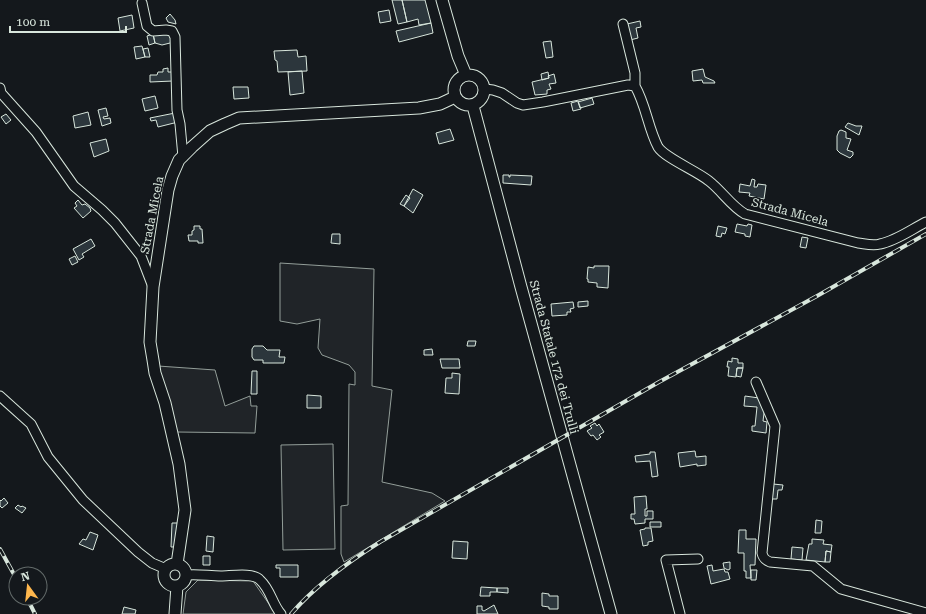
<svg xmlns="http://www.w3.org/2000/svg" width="926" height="614" font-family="'Roboto Serif',serif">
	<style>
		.green { fill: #202428; stroke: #939e99 }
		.building { fill: #2c363c; stroke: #d8e6dc }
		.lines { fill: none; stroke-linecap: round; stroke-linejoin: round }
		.minor-casing { stroke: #d8e6dc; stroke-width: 11 }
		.major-casing { stroke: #d8e6dc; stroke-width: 13 }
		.minor { stroke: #14181c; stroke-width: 9 }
		.major { stroke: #14181c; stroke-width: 11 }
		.rail-casing { stroke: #d8e6dc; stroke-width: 4 }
		.rail { stroke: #14181c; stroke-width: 2.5; stroke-dasharray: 8; stroke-linecap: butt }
		.labels { text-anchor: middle; stroke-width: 3; stroke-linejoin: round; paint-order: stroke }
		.street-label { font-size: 12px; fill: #d8e6dc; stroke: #14181c }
	</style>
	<rect width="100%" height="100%" fill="#14181c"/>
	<path class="green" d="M280,263L374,269L372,386L392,390L382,482L432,493L445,501L344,562L341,554V506L348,505L349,384L355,385V372L349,365L322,355L318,348L320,319L297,324L280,321Z
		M158,366L215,370L225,406L250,396L251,406H257L255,433L177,432Z
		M333,444L335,549L283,550L281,445Z
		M198,580L253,581L276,614H183L186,592Z"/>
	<path class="building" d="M392,0H402L407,22L398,24Z
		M402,0H425L431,23L419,25L418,19L407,22Z
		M389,10L391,21L380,23L378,12Z
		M170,14L175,20L176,24L168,22L166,18Z
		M132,15L134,28L120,31L118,18Z
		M640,21L641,27L636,28L638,38L630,40L627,24Z
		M431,23L433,33L399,42L396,31Z
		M153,34L155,43L149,45L147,36Z
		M153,34H171L172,41L170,43L162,45L155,43Z
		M551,41L553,57L546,58L543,42Z
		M142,46L145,57L136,59L134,47Z
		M148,48L150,57H145L143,49Z
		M297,50L298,57L306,56L307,71L278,72L277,61L275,60L274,51Z
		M168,68V72H173V81L150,82V75H157L158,72H163V69Z
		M703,69L705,77L714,81L715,83H703L702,80L693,81L692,71Z
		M302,71L304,93L290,95L288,72Z
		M548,72L549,78L542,80L541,74Z
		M554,74L556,83L549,84L551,89L547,90V94L535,95L532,82L549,78L548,76Z
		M233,87H248L249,98L234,99Z
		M155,96L158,108L145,111L142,99Z
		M592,98L594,104L580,108L578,102Z
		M578,101L581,109L573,111L571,103Z
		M106,108L108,116L103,117L104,119L110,118L111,123L102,126L98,110Z
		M88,112L91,125L75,128L73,116Z
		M175,113L178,122L158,127L156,120L151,121L150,118Z
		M6,114L11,120L6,124L1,117Z
		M848,123L856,126H862L859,135L845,127Z
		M450,129L454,140L439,144L436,133Z
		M841,130L846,132V138L851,139L847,150L853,152V155L850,158L840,153L837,150V136L839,131Z
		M106,139L109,151L94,157L90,143Z
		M503,175H509V177H510V175L532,176L531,185L503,183Z
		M752,179L755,180L754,187H757L758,184L766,185L764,199L749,196L750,193L739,192L740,184L750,186Z
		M413,189L423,195L413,213L404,206Z
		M406,195L410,198L404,206L400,204Z
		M78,200L82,205L85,204L90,208L91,211L83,218L74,208L77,206L75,203Z
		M737,224L747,226L748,224L752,225L750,237L745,236V234L735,232Z
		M194,226H200V229H202L203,243H198V241H189L188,235H192V231L194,230Z
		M718,226L727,228L725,234L722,233L721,237L716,236Z
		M332,234H340V244L331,243Z
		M802,237L808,238L806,248L800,247Z
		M91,239L95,246L82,254L84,257L79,260L73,249Z
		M75,256L78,262L72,265L69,259Z
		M594,266H609L608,288L597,287V283L588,282V279H587L588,267L594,268Z
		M588,301V306L578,307V302Z
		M573,302L574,308L570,309L571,312H567V315L552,316L551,304Z
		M468,341H476L475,346H467Z
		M254,346H263L267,350H280L279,357H285L284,363H263V360H254L252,357V349Z
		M432,349L433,355H424V350Z
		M732,358L738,359V363H743V368H737L736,377L728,376L729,367H727L728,361L732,362Z
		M440,359H459L460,368H442Z
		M737,368H743L741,377L736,376Z
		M252,371H257V394H251Z
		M452,373L460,374L459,394L445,393L446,378H452Z
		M307,395L321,396V408H307Z
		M745,396L759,398L761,401V405L763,404L765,406L763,421L767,422L766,433L752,431V426H755L757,407L744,406Z
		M595,423L597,426L599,424L604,432L599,435L601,437L597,440L593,435L591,436L587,431L592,428L590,426Z
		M695,451L696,457L706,456V465L697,466V464L680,467L678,453Z
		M650,452H655L658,476L652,477L650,461L636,462L635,456L650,454Z
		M773,484L783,485L782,490H778L777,499H771Z
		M646,496L647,509H645V516H647V511H653V519H645V523L635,524L634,519H631V514H635L634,497Z
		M4,498L8,503L2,508L0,506V500L1,501Z
		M18,505L21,507L22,506L26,508L22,513L15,508Z
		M816,520L822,521L821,533H815Z
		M650,522H661V527H650Z
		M172,523H179L178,547H171Z
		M645,528H651L653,541L648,542V545L643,546L640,530L645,529Z
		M739,530H746V539H756L755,565H750L751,578H746V571H744V553H738Z
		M90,532L98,535L93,550L79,544L83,539L86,540Z
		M207,536L214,537L213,552L206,551Z
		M812,539L824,540L823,544L832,545L831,552L826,551L825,562L806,560L809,544H812Z
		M453,541L468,542L467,559L452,558Z
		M792,547L803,548L802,560L791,559Z
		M826,551L831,552L830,562H825Z
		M203,556H210V565H203Z
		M730,562V569L728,570L724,568L723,563Z
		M276,565H298V577H280V568H276Z
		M712,565L713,571L724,569L725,572H728L730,579L711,584L707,566Z
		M751,570H757L756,580H751Z
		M481,587L497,588V592H490V596H480Z
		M497,588H508V593L497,592Z
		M542,593L549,594V596H558V609H549V607L542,606Z
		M494,605L498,614H477V606H482V610L484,611Z
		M124,607L136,610L135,614H122Z"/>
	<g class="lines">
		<g class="minor-casing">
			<path id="minor" d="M142,3L147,26L153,31L166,30L172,31L175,37L177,110L180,124L183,157
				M623,24L635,73V86
				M0,88L1,93L36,132L74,186L102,210L115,223L141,256L153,287
				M485,89L493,90L502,93L517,103L523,105L543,102L628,85L635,86C646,105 648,128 658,147C665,158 697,171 709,181C722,191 731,206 745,214L858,243C866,244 873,246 880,244C896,241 912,229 926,222
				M756,382L775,426L762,553C763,558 765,560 770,562L813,566L841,589L926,613
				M0,396L31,424L48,457L83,500L138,552L152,563L166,569
				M187,575C199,574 209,576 221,576C231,576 253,572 260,580C271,590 272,604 281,614
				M680,614L666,560L698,559"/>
		</g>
		<g class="major-casing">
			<path id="major" d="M442,0L458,56L466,75
				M454 90a15 15 0 1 1 30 0a15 15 0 1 1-30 0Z
				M473,106L521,287L611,614
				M164 575a11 11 0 1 1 22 0a11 11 0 1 1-22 0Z
				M177,564L185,510L179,464L165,403L155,373L153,360L150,342L153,287L168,190L172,176L179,160L192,147L210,131L225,124L239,118L419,108L440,104L455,97
				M175,614L177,586"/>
		</g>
		<use href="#minor" class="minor"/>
		<use href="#major" class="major"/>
		<g class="rail-casing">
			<path id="rail" d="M0,549L16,578
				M27,598L35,614
				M291,614C316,585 348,562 380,542L659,382L817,296L926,234"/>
		</g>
		<use href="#rail" class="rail"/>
	</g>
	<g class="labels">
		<g class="street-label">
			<text transform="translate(790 212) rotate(15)" y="4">Strada Micela</text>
			<text transform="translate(152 215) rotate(-79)" y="4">Strada Micela</text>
			<text transform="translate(554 357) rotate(75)" y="4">Strada Statale 172 dei Trulli</text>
		</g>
	</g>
	<g transform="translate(28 586) rotate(345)"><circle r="19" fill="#14181c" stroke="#626a69"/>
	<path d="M0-3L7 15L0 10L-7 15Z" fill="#ffb74d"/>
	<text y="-6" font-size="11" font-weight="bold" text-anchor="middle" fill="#d8e6dc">N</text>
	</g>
	<path d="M10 26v6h116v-6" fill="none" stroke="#d8e6dc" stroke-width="2"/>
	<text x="16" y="26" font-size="12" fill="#d8e6dc" stroke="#14181c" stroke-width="3" paint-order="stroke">100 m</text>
</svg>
